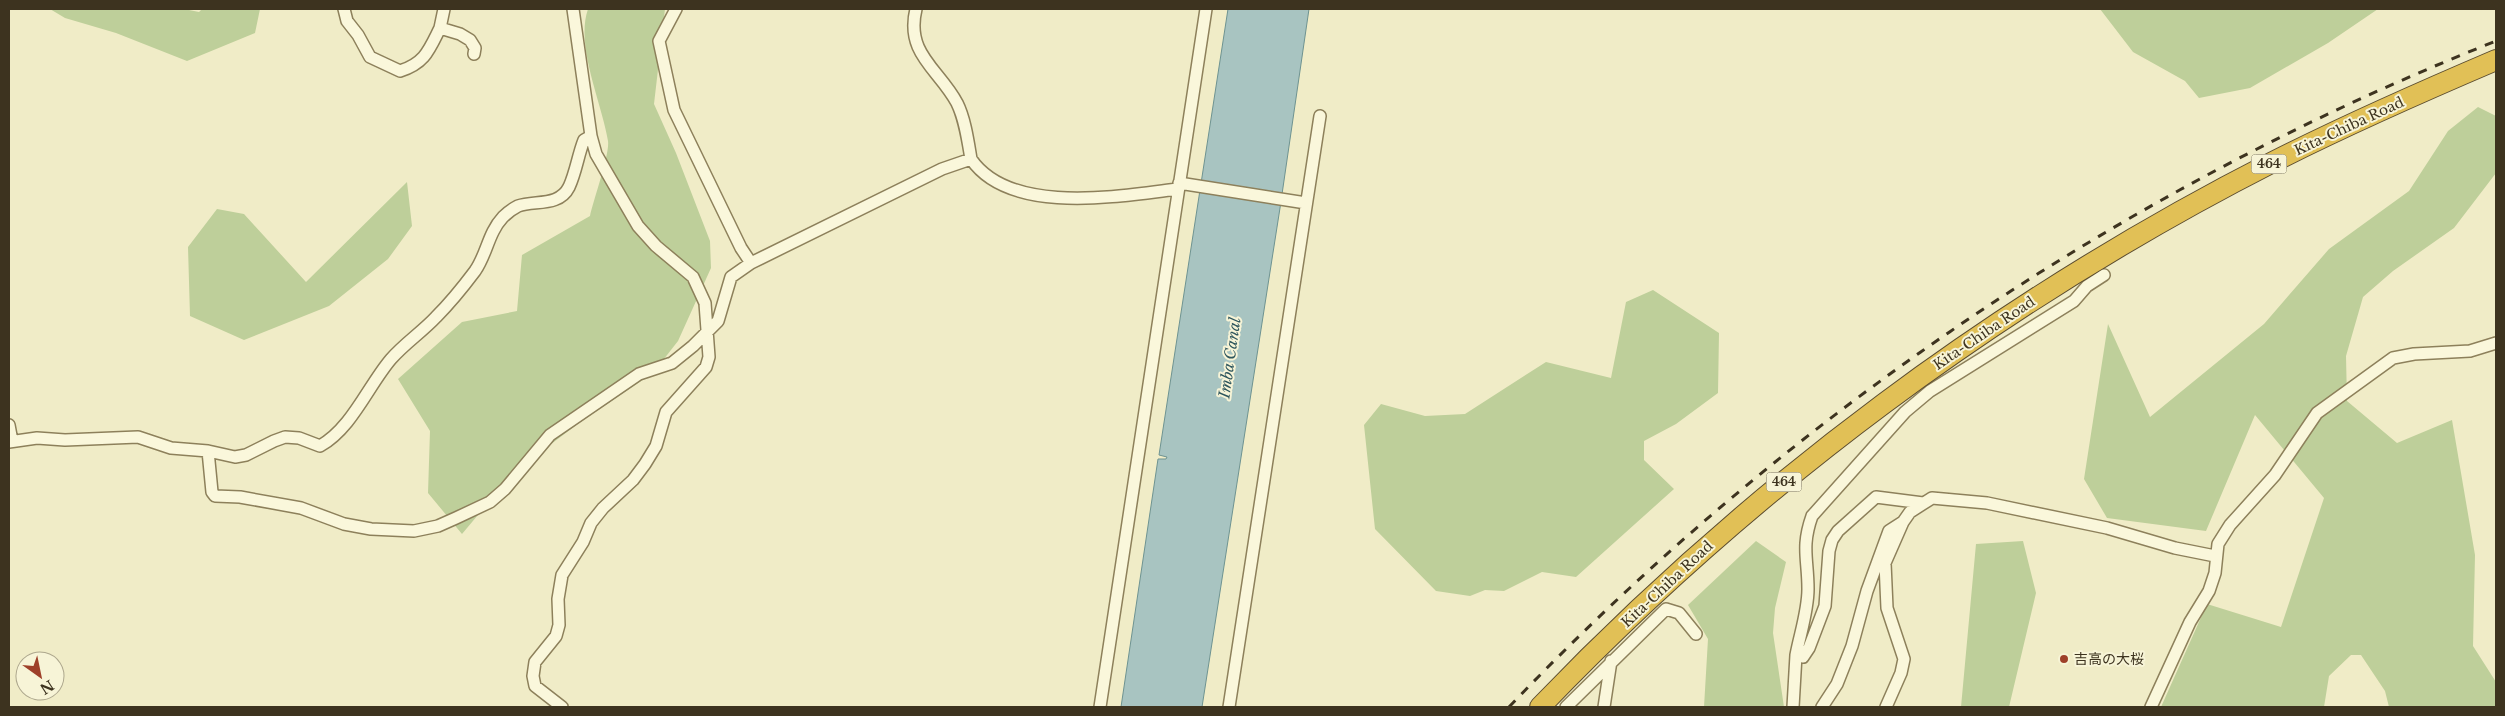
<svg xmlns="http://www.w3.org/2000/svg" width="2505" height="716" font-family="'Libre Baskerville','Noto Sans JP',serif">
	<style>
		.green { fill: #becf9a }
		.water { fill: #a8c4c1; stroke: #6e9391 }
		.lines { fill: none; stroke-linecap: round; stroke-linejoin: round }
		.street-casing { stroke: #8d805b; stroke-width: 14 }
		.highway-casing { stroke: #5b4c2f; stroke-width: 22 }
		.street { stroke: #faf7db; stroke-width: 11 }
		.highway { stroke: #e1c056; stroke-width: 20 }
		.rail { stroke: #3d331f; stroke-width: 3; stroke-dasharray: 9 9; stroke-linecap: butt }
		.poi-dot { fill: #9e4029; stroke: #f7f4d7; stroke-width: 2 }
		.labels { text-anchor: middle; stroke-width: 4; stroke-linejoin: round; paint-order: stroke }
		.shield { fill: #f7f4d7; stroke: #756d56; stroke-width: 1 }
		.shield-label { font-size: 12px; font-weight: bold; fill: #3d331f }
		.street-label { font-size: 14px; fill: #3d331f; stroke: #f7f4d7 }
		.poi-label { font-size: 14px; fill: #3d331f; stroke: #f7f4d7; text-anchor: start }
		.water-label { font-size: 15px; font-style: italic; fill: #2e565d; stroke: #f7f4d7 }
	</style>
	<rect width="100%" height="100%" fill="#f0ecc7"/>
	<path class="green" d="M50,9H184L199,12L202,9H260L255,33L187,61L116,33L65,18Z
		M588,9H665L654,104L676,153L710,241L711,268L678,341L653,373L579,423L514,472L462,534L428,493L430,431L398,379L462,322L517,311L522,255L590,216C593,201 610,154 608,141C602,103 575,46 588,9Z
		M2100,9H2378L2328,43L2250,88L2199,98L2185,81L2133,52Z
		M2478,107L2496,116V173L2454,228L2393,271L2363,297L2346,356L2347,401L2397,443L2452,420L2475,555L2473,646L2496,682V707H2389L2385,691L2361,655H2351L2329,676L2324,707H2161L2207,604L2281,627L2324,498L2255,415L2206,531L2107,518L2084,479L2108,324L2150,417L2264,324L2329,249L2409,191L2448,131Z
		M407,182L412,226L388,259L329,306L244,340L190,316L188,247L217,209L244,214L306,282Z
		M1653,290L1719,333L1718,393L1676,424L1644,441V460L1674,489L1576,577L1542,572L1504,591L1485,590L1470,596L1436,591L1375,529L1364,425L1381,404L1425,416L1465,414L1546,362L1611,378L1626,302Z
		M1756,541L1786,562L1775,608L1773,633L1784,707H1704L1708,639L1688,605Z
		M2023,541L2036,593L2009,707H1961L1976,544Z"/>
	<path class="water" d="M1228,9H1309L1280,208L1202,707H1121L1158,459H1166L1167,457L1159,455Z"/>
	<g class="lines">
		<g class="street-casing">
			<path id="street" d="M344,9L347,21L358,35L370,57L400,71C425,63 429,50 440,28
				M444,9L440,28L460,34L470,40L475,48L474,54
				M676,9L659,41L674,110L741,248L751,263
				M916,9C905,54 939,69 957,103C965,119 968,141 971,159
				M1179,183L1306,203
				M9,425L12,441
				M9,442L37,438L65,440L138,437L171,448L208,451L235,457L246,455L274,441L285,437L299,438L320,446C352,428 368,386 391,359C405,343 422,332 436,317C450,303 463,287 475,271C487,254 488,233 503,217C506,214 514,208 518,206C535,200 559,207 569,187C576,172 578,155 584,140L591,136
				M208,451L212,492L215,496L240,497L301,508L344,524L371,529L414,531L438,526L456,518L490,502L505,489L550,435L639,374L672,363L693,346L718,321L731,277L751,263L942,169L971,159C1010,216 1120,196 1178,189
				M1923,503L1876,497L1838,531L1832,540L1829,551L1825,606L1809,648L1803,657L1796,655C1800,634 1808,611 1808,589C1808,559 1801,547 1812,516L1905,412L1930,391L2074,301L2087,286L2104,275
				M562,707L535,686L533,676L535,662L556,636L559,625L558,599L562,575L583,542L591,523L603,508L633,480L645,464L656,446L666,412L706,367L709,357L705,303L693,277L656,246L638,226L596,154L591,136L573,9
				M1100,707L1206,9
				M1229,707L1320,116
				M1566,707L1666,609L1679,613L1696,634
				M1604,707L1611,661
				M1793,707L1796,655
				M1822,707L1837,684L1852,646L1867,591L1889,531L1903,522
				M1886,707L1901,673L1904,659L1887,608L1885,563L1903,522L1910,512L1932,498L1987,503L2107,528L2175,548L2215,556
				M2151,707L2190,622L2209,591L2215,573L2218,544L2230,525L2275,475L2317,413L2393,358L2414,354L2470,351L2496,343"/>
		</g>
		<g class="highway-casing">
			<path id="highway" d="M1540,707C1752,486 2000,301 2273,162C2346,125 2421,92 2496,60"/>
		</g>
		<use href="#street" class="street"/>
		<use href="#highway" class="highway"/>
		<path class="rail" d="M1509,707C1787,416 2122,189 2496,41"/>
	</g>
	<circle class="poi-dot" cx="2064" cy="659" r="5"/>
	<g class="labels">
		<g class="shield">
			<rect x="2251.5" y="154.5" width="35" height="19" rx="4"/>
			<rect x="1766.5" y="472.5" width="35" height="19" rx="4"/>
		</g>
		<g class="shield-label">
			<text x="2269" y="168">464</text>
			<text x="1784" y="486">464</text>
		</g>
		<g class="street-label">
			<text transform="translate(2349 126) rotate(-25)" y="5">Kita-Chiba Road</text>
			<text transform="translate(1984 333) rotate(-34)" y="5">Kita-Chiba Road</text>
			<text transform="translate(1667 584) rotate(-43)" y="5">Kita-Chiba Road</text>
		</g>
		<g class="poi-label">
			<text x="2074" y="664">吉高の大桜</text>
		</g>
		<g class="water-label">
			<text transform="translate(1230 358) rotate(-82)" y="5">Imba Canal</text>
		</g>
	</g>
	<rect width="2505" height="716" fill="none" stroke="#3d331f" stroke-width="20"/>
	<g transform="translate(40 676) rotate(147)"><circle r="24" fill="#f7f4d7" stroke="#ada78d"/>
	<path d="M0-4L9 19L0 12L-9 19Z" fill="#9e4029"/>
	<text y="-8" font-size="14" font-weight="bold" text-anchor="middle" fill="#3d331f">N</text>
	</g>
</svg>
